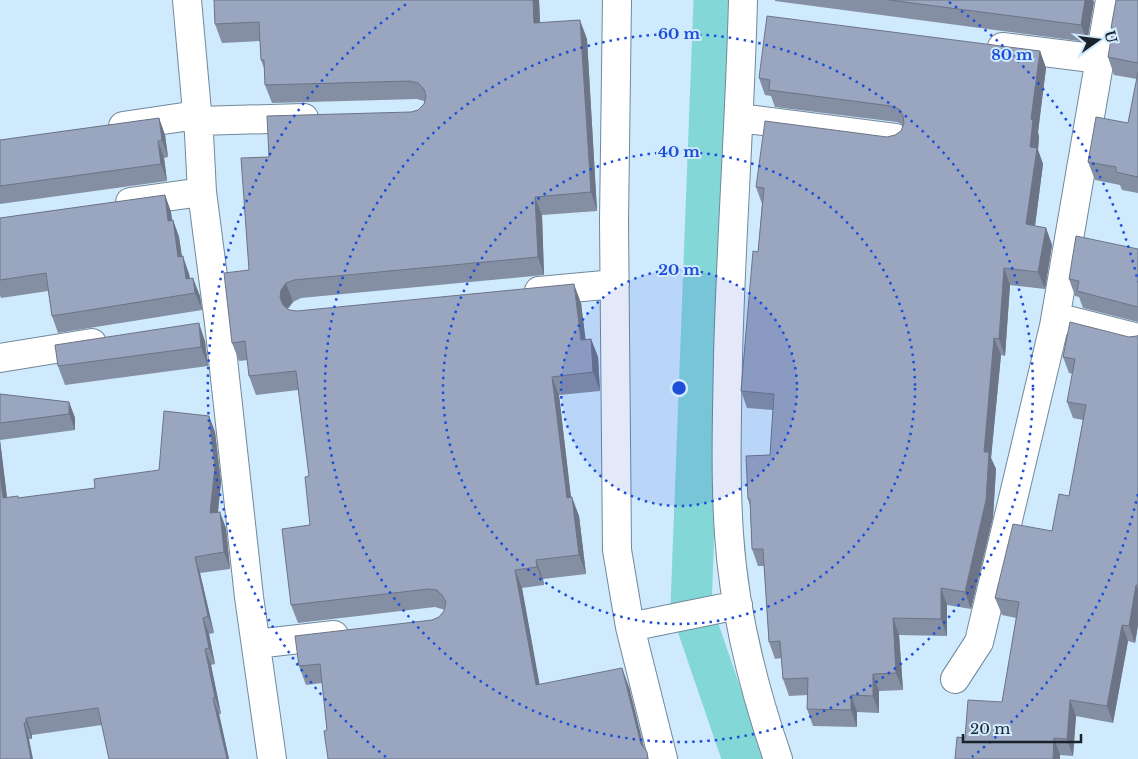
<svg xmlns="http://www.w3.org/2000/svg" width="1138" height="759" font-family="'Libre Baskerville',serif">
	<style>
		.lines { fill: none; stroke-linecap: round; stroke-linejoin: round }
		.canal { stroke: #83d7d7; stroke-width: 41 }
		.minor-casing { stroke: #71899b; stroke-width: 30 }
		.minor { stroke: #fff; stroke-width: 28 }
		.wall { fill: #848fa4 }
		.shaded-wall { fill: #6c7486 }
		.building { fill: #9aa6bf; stroke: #6c7486 }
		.ring { fill: none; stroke: #1d4ed8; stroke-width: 2.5; stroke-dasharray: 2.5 5 }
		.centre { fill: #1d4ed8; stroke: #cfe9fd; stroke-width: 2.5 }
		.ring-label { font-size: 15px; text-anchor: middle; font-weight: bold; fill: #1d4ed8; stroke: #cfe9fd; stroke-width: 4; stroke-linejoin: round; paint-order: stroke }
	</style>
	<rect width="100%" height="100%" fill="#cfe9fd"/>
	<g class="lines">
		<path class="canal" d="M714,0L691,607L743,759"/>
		<g class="minor-casing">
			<path id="minor" d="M187,0L199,134L202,192L219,323L249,597L272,759
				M617,0L614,221L617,550L630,627L663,759
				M743,0C740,119 731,238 728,357C727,416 725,475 729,534C734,610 753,687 778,759
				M1002,47L1100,59
				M739,118L895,138
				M198,121L304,118
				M123,126L197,115
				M130,202L202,192
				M539,291L615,284
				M1056,317L1138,338
				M0,358L92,343
				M630,627L738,605
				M256,644L334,635
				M955,679L979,642L1054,326L1110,0"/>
		</g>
		<use href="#minor" class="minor"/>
	</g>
	<path class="wall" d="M214,0H539L540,23L587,39L597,211L542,215L544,275L301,298L293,302L288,309L289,310L297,311L581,303L585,339H591L598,357L600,391L559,395L571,497L579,516L586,574L543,579L544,585L522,588L539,684L629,687L644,749L327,730L322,683L306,685L299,666L432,620L439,617L444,611L445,610L435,607L298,623L291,605L310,525L309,476L298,390L256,395L249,376L248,360L239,361L232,343L249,270L269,157L418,110L424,104V101L417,99L272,103L265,85L264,68L261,60L260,41L222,43L215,24Z
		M775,0H1093L1094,2L1087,42L775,1Z
		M1138,0V193L1122,190L1120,185L1095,180L1088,162L1128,123L1137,79L1114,75L1108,57L1113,31L1111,28Z
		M1040,51L1046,68L1038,132L1039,137L1038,150L1043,164L1035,226L1046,228L1052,245L1045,289L1010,285L1005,356L1001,355L991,458L996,469L993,517L971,609L947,605V636L899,635L903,690L879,691V713L857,712V727L813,726L807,709V695L789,696L783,679L781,658L775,659L769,642L764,566H758L752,549L750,506L748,499L770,455L773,410L747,408L741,391L758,252L762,204L756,187L887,137L895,135L901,131L903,125L897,122L775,107L771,96L765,95L759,78Z
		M159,118L165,135L168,157L164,158L167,181L0,204V140Z
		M165,195L171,212L172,220H173L179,237L182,256L189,274L190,279L200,296L202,310L58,333L52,316L48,291L1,298L0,295V218Z
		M1138,249V322L1083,308L1079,297L1075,296L1069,279Z
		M1138,335V625L1135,643L1128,641L1113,723L1076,716L1073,756L1060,755V759H955L965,738L1002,702L1016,618L1002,615L995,598L1052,531L1069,496L1083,420L1073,418L1067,402L1073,374L1069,373L1063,357L1129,337L1137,336Z
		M205,341L208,366L65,385L58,366Z
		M0,394L69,402L75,418V430L0,440L7,498H18L95,488L159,470L209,416L215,432L221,482L218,512L226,528L230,569L200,573L214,633L209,634L215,664L211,665L221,714H219L229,759H109L102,725L32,735V739H29L0,759Z"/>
	<path class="shaded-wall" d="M533,0H539L541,41L534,23Z
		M1085,0H1093L1094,2L1087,42L1081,25Z
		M580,20L587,39L597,211L591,192Z
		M1040,51L1046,68L1038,132L1039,137L1038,150L1043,164L1033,241L1026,224L1031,119Z
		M159,118L165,135L168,157L162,140Z
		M158,141L164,158L167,181L161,164Z
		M165,195L171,212L174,238L168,221Z
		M535,197L542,215L544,275L538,257Z
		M173,220L179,237L184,274L178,257Z
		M1046,228L1052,245L1045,289L1038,272Z
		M183,256L189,274L192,293L186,279Z
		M1004,268L1010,285L1005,356L999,339Z
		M193,278L200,296L202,310L195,293Z
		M286,283L293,302L288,308L286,315L280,297L281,290Z
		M574,284L581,303L588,358L581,340Z
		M199,323L205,341L208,366L201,347Z
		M994,338L1001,355L991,458L996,469L993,517L971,609L965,592L984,452Z
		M591,339L598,357L600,391L593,372Z
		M552,377L559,395L573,516L567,498Z
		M69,402L75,418V430L69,414Z
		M209,416L215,432L221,482L216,530L210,513Z
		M0,440L9,514L3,498L0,471Z
		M572,497L579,516L586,574L579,555Z
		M220,512L226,528L230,569L224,552Z
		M195,557L200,573L214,633L208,616Z
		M536,560L543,579L544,585L537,567Z
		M515,570L522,588L543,703L536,685Z
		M1136,585L1138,589V625L1135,643L1129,626Z
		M941,588L947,605V636L941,619Z
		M203,618L209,634L215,664L209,648Z
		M893,618L899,635L903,690L896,673Z
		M1122,625L1128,641L1113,723L1107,706Z
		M205,649L211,665L221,714L215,697Z
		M622,668L629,687L647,759L641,744Z
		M873,674L879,691V713L873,696Z
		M851,695L857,712V727L851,710Z
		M213,698L219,714L229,759H227Z
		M1070,700L1076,716L1073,756L1067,739Z
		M26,718L32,735V739L26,723Z
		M24,723L29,739L33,759H31Z
		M1054,738L1060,755V759H1053Z"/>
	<path class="building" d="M214,0H533L534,23L580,20L591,192L535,197L538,257L294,280L286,283L281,290L280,297L283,305L289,310L297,311L574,284L581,340L591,339L593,372L552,377L567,498L572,497L579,555L536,560L537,567L515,570L536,685L622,668L641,744L647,752L648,759H328L324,731L327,730L320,664L299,666L295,636L432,620L439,617L444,611L446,602L442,595L437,590L428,589L291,605L282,529L310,525L305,477L309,476L296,371L249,376L245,341L232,343L224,273L249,270L241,158L269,157L267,116L411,112L418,110L424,104L426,96L424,89L418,83L410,81L265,85L264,60H261L259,22L215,24Z
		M889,0H1085L1081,25Z
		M1116,0H1138V63L1108,57L1113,28H1111Z
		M767,16L1040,51L1031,119L1033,120L1030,147L1037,148L1026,224L1046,228L1038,272L1004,268L999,339L994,338L984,452H989L986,500L965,592L941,588V619L893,618L896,673L873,674V696L851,695V710L807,709L808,678L783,679L780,641L769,642L763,549H752L750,499H748L746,456L770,455L774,394L741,391L753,251L758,252L764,188L756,187L765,121L887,137L895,135L901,131L904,123L903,115L899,109L891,106L769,90L770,80L759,78Z
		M1138,72V177L1116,172V167L1088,162L1096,117L1128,123Z
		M159,118L162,140L158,141L161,164L0,186V140Z
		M165,195L168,221L173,220L178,257L183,256L186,279L193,278L195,293L52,316L46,273L0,280V218Z
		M1076,236L1138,249V307L1077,291L1079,281L1069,279Z
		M1070,322L1129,337L1137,336L1138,335V585H1136L1129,626L1122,625L1107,706L1070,700L1067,739L1054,738L1053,759H955L957,737L965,738L968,700L1002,702L1019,602L995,598L1013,524L1052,531L1059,494L1069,496L1086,405L1067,402L1075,359L1063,357Z
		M199,323L201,347L58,366L55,345Z
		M0,394L69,402V414L0,423Z
		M164,411L209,416L215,466L210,513L220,512L224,552L195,557L208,616L203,618L209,648L205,649L215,697L213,698L227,759H109L98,708L26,718V723H24L31,759H0V471L3,498L18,496V498L95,488L94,479L159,470Z"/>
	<circle cx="679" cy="388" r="118" fill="#1d4ed8" fill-opacity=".12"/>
	<g class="ring">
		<circle cx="679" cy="388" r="118"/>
		<circle cx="679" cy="388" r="236"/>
		<circle cx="679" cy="388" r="354"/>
		<path d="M1138 494A471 471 0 0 1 972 757M386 757A471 471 0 0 1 409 2M949 2A471 471 0 0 1 1138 282"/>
	</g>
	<circle cx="679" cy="388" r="8" class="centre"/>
	<g class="ring-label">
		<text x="679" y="39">60 m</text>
		<text x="1012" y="60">80 m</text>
		<text x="679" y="157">40 m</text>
		<text x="679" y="275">20 m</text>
	</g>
	<g transform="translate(1098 40) rotate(76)" stroke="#cfe9fd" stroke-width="4" paint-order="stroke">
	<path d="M0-4L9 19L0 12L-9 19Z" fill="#1a232b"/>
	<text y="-8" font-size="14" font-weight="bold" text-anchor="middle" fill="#1a232b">U</text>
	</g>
	<path d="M963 734v8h118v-8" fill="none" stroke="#1a232b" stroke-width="2.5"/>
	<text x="970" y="734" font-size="15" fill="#1a232b" stroke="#cfe9fd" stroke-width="4" paint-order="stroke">20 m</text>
</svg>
